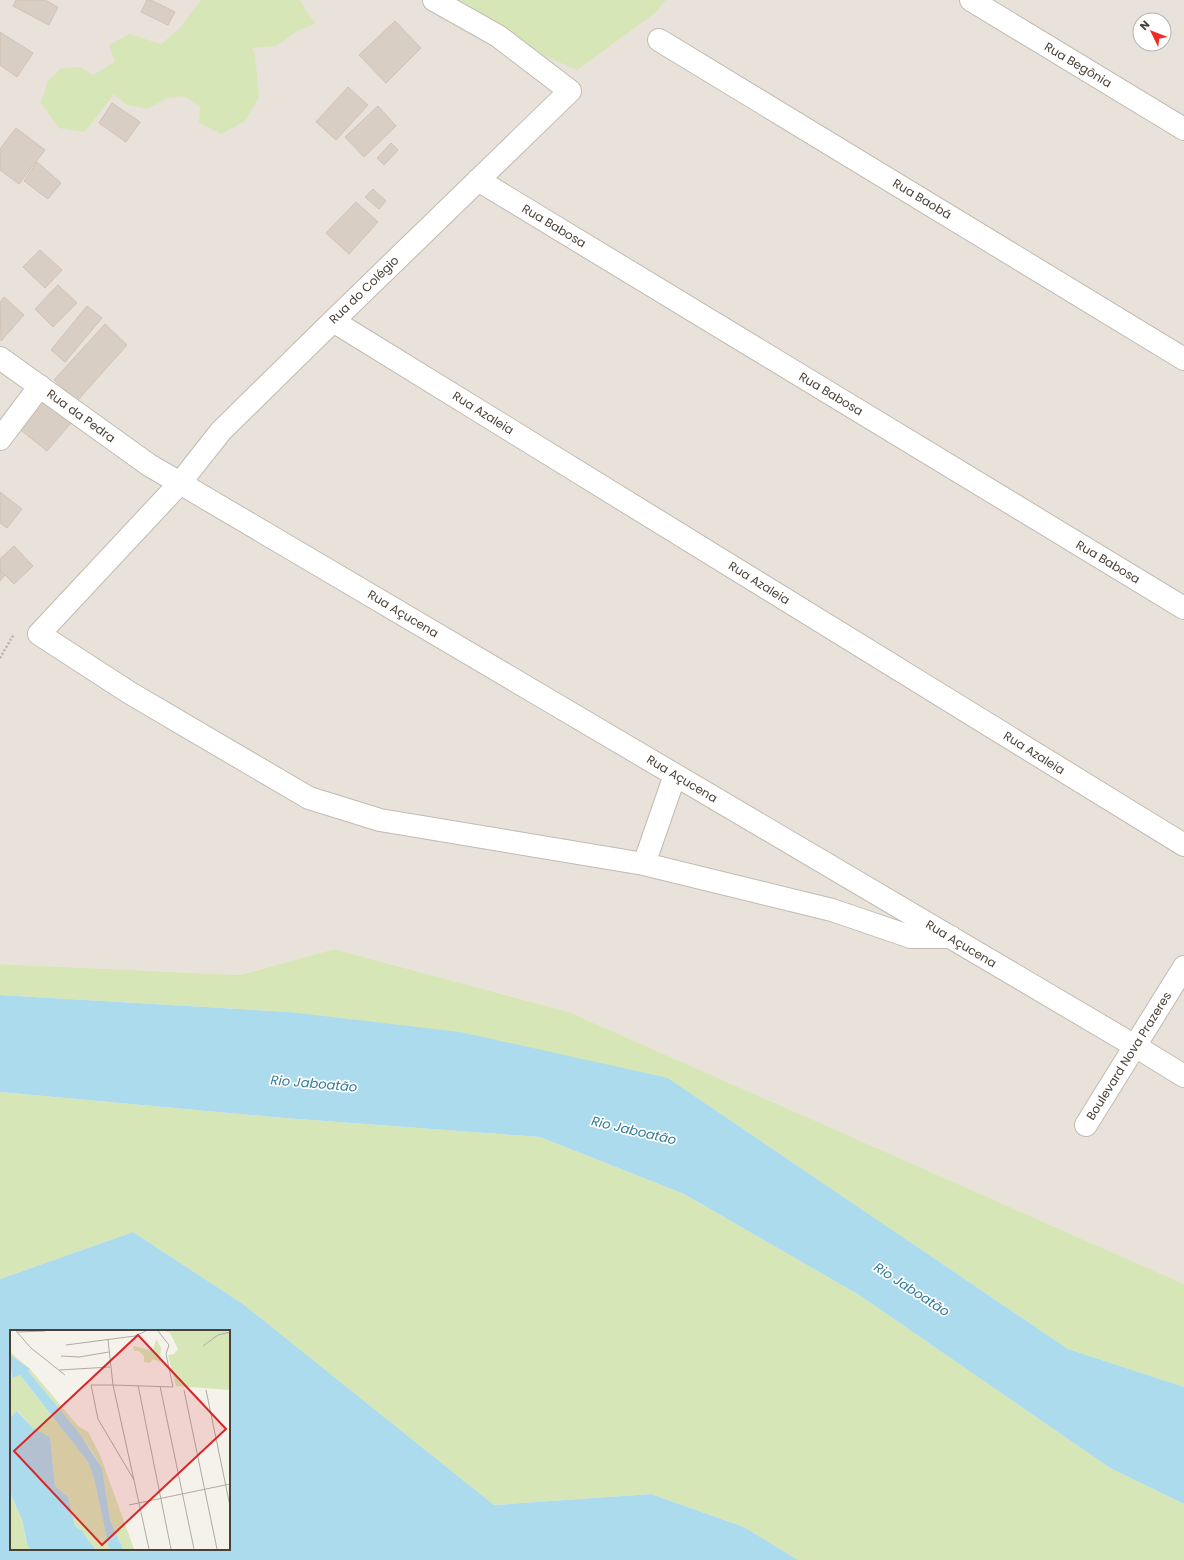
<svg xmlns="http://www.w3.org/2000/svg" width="1184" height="1560" font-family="Poppins,sans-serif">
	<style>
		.residential { fill: #e8e2da; fill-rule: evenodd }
		.green { fill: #d7e6b7 }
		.water { fill: #acdbed; fill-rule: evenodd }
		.building { fill: #d9cec4; stroke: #d0c2b5 }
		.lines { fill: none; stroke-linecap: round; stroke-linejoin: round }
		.street-casing { stroke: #c3bab1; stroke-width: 24 }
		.path { stroke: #c1b1a0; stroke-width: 2.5; stroke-dasharray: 2 2; stroke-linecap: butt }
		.street { stroke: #fff; stroke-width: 22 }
		.labels { text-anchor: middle; stroke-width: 3.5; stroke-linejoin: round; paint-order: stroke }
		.street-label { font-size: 12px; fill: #494139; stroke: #fff }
		.water-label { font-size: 13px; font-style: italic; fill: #327a97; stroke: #fff }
		.inset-road { fill: none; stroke: #b0aba4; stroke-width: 1 }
		.view { fill: #d62828; fill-opacity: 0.15; stroke: #d62828; stroke-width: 2 }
		.inset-edge { fill: none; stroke: #494139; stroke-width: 2 }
	</style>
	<rect width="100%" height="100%" fill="#f5f1eb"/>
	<path class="residential" d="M0,0H1184V1284L569,1012L334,949L240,975L0,964ZM1140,20H1164V44H1140Z"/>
	<path class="green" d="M201,0H300L315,24L299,30L276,46L252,48L255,54L259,97L245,121L221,134L199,123L200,106L183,96L168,98L147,109L127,105L114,94L85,132L59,128L41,103L48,81L60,69L80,67L93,75L115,62L109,45L129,34L161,44L178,30Z
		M454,0H666L655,13L577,70L498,36Z
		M334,949L569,1012L1184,1284V1387L1068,1349L668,1078L289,1012L0,995V964L240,975Z
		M0,1092L284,1118L540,1137L684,1194L859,1295L1110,1468L1184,1504V1560H798L744,1527L651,1494L494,1505L243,1304L133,1232L0,1279Z"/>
	<path class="water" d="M0,995L289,1012L460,1032L668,1078L1068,1349L1184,1387V1504L1110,1468L859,1295L684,1194L540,1137L284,1118L0,1092Z
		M133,1232L243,1304L494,1505L651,1494L744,1527L798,1560H0V1279ZM11,1331H229V1549H11Z"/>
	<path class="building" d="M16,0H45L58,7L49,25L13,6Z
		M147,0H151L175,12L168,25L141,12Z
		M395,21L421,48L386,83L359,55Z
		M0,32L33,53L17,77L0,65Z
		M348,87L368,105L336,140L316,122Z
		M112,103L140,122L126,142L99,123Z
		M378,106L396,126L364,157L345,137Z
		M16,128L45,150L19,184L0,170V149Z
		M391,143L398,150L384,165L377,158Z
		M37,162L61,183L48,199L24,181Z
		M373,189L386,201L379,209L365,197Z
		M356,202L378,222L349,254L326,233Z
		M40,250L62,270L45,288L23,267Z
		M58,285L77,303L53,327L35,309Z
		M4,297L24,315L1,341L0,302Z
		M87,306L102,318L65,362L51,350Z
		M105,324L127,345L77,401L54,380Z
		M40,399L71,423L47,451L17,427Z
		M0,492L22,509L7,528L0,523Z
		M14,546L33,566L14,584L0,570V559Z
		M0,570L5,575L0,581Z"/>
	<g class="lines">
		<g class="street-casing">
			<path id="street" d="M971,0L1184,129
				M659,40L1184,359
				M478,180L1184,608
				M333,321L1184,845
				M0,358L149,465L180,483L221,431L333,321L570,91L498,36L434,0
				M0,439L40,386
				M644,864L675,775
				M951,937H911L832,910L644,864L380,820L309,798L130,693L39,634L180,483L1135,1046L1184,1076
				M1086,1125L1184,967"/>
		</g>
		<path class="path" d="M0,658L14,634"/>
		<use href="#street" class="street"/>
	</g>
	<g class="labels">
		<g class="street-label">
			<text transform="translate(1078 65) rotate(31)" y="4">Rua Begônia</text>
			<text transform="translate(922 199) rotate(31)" y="4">Rua Baobá</text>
			<text transform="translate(554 226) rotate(31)" y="4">Rua Babosa</text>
			<text transform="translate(364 290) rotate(-44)" y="4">Rua do Colégio</text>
			<text transform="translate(831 394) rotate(31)" y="4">Rua Babosa</text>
			<text transform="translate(483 413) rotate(32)" y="4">Rua Azaleia</text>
			<text transform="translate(81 416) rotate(36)" y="4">Rua da Pedra</text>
			<text transform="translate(1108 562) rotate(31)" y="4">Rua Babosa</text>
			<text transform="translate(759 583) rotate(32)" y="4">Rua Azaleia</text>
			<text transform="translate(403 614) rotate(31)" y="4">Rua Açucena</text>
			<text transform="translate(1034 753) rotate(32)" y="4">Rua Azaleia</text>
			<text transform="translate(682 779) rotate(31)" y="4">Rua Açucena</text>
			<text transform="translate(961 944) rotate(31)" y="4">Rua Açucena</text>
			<text transform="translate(1129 1056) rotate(-58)" y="4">Boulevard Nova Prazeres</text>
		</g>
		<g class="water-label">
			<text transform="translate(314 1083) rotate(5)" y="5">Rio Jaboatão</text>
			<text transform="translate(634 1130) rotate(13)" y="5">Rio Jaboatão</text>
			<text transform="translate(912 1289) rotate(33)" y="5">Rio Jaboatão</text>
		</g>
	</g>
	<g transform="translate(10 1330)">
		<rect width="220" height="220" fill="#f5f1eb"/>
		<path d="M154,1H220V60L166,56L158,25L164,24L168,19L160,3ZM146,9L151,18L150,32L143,29L140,33L134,32V26L129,21H124L123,16L143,21ZM0,22L20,39L68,96L78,102L90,125L124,219H113L100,190L92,138L80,118L18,41L20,40L0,25ZM9,44L78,132L84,148L99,219H85L71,200L65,196L58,167L45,156L40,107L23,98L8,81L0,88V45L2,48ZM0,162L12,190L16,211L20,219H0Z" fill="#d7e6b7"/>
		<path d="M0,25L20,39L18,41L69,103L92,138L100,190L113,219H99L84,148L78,132L10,45L2,48ZM7,81L23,98L40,107L45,156L58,167L65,196L71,200L85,219H20L17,214L12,190L0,162V88Z" fill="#acdbed"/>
		<path class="inset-road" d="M6,1L21,18L55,45M7,2L35,1M98,10L103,55L163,57L156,24L159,15L148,1M56,15L125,6L136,1M193,16L208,5L220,2M51,26L69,27L99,22M49,40L100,37M128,55L161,219M150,56L184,219M174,60L207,219M196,60L220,176M124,150L88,89L81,55H103L129,173L139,219M119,175L220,154"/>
		<path class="view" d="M128,5L216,99L92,215L4,121Z"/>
		<rect width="220" height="220" class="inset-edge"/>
	</g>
	<g transform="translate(1152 32) rotate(313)"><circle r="19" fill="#ffffff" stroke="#b6b3b0"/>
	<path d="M0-3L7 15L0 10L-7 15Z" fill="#ed2e2a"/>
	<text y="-6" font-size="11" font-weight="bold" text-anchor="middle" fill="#494139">N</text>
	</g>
</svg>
